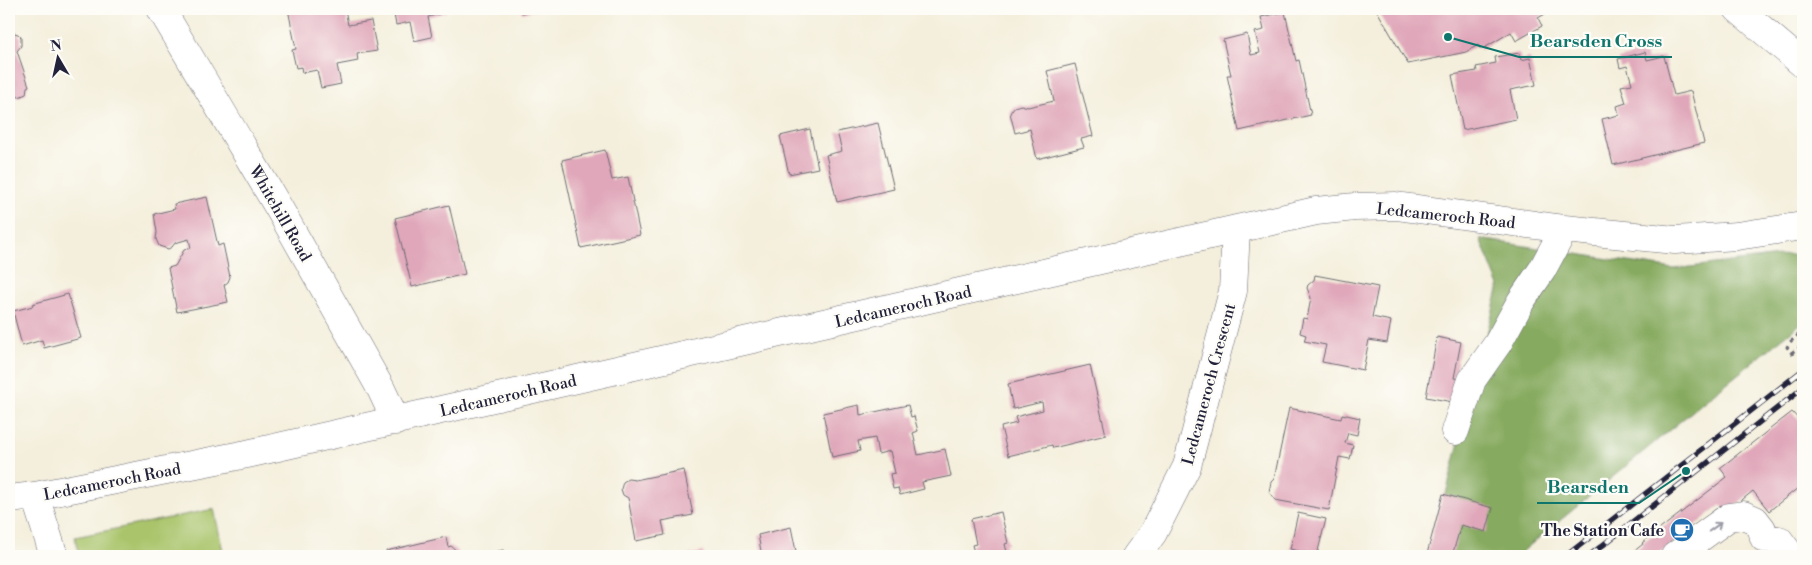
<svg xmlns="http://www.w3.org/2000/svg" width="1812" height="565" font-family="'Libre Bodoni',serif">
	<style>
		.green { fill: #a9c46b; stroke: #667353 }
		.forest { fill: #86aa5f; stroke: #54664d }
		.building { fill: #e0a7ba }
		.lines { fill: none; stroke-linecap: round; stroke-linejoin: round }
		.minor-casing { stroke: #6c6a73; stroke-width: 29 }
		.major-casing { stroke: #6c6a73; stroke-width: 29 }
		.path { stroke: #6c6a73; stroke-width: 3; stroke-dasharray: 4 4; stroke-linecap: butt }
		.minor { stroke: #fff; stroke-width: 28 }
		.major { stroke: #fff; stroke-width: 28 }
		.rail-casing { stroke: #22223b; stroke-width: 5.5 }
		.rail { stroke: #fdfcf7; stroke-width: 4; stroke-dasharray: 11; stroke-linecap: butt }
		.oneway { stroke: #9c9ca7 }
		.labels { text-anchor: middle; stroke-width: 4.5; stroke-linejoin: round; paint-order: stroke }
		.street-label { font-size: 16px; fill: #22223b; stroke: #fdfcf7 }
		.poi-label { font-size: 16px; font-weight: bold; fill: #22223b; stroke: #fdfcf7; text-anchor: end }
		.leader { fill: none; stroke: #0f766e; stroke-width: 2 }
		.callout-dot { fill: #0f766e; stroke: #fdfcf7; stroke-width: 2 }
		.callout-label { font-size: 18px; text-anchor: middle; font-weight: bold; fill: #0f766e; stroke: #fdfcf7; stroke-width: 4.5; stroke-linejoin: round; paint-order: stroke }
	</style>
	<rect width="100%" height="100%" fill="#fdfcf7"/>
	<filter id="ink" filterUnits="userSpaceOnUse"><feTurbulence type="fractalNoise" baseFrequency=".02" numOctaves="2"/><feDisplacementMap in="SourceGraphic" scale="10" xChannelSelector="R" yChannelSelector="G"/><feConvolveMatrix kernelMatrix="1 2 1 2 8 2 1 2 1" color-interpolation-filters="sRGB"/></filter>
	<filter id="wash" filterUnits="userSpaceOnUse"><feTurbulence type="fractalNoise" baseFrequency=".0096" numOctaves="4" result="noise"/><feDisplacementMap in="SourceGraphic" scale="20" xChannelSelector="R" yChannelSelector="G"/><feGaussianBlur stdDeviation="1.12" result="paint"/><feColorMatrix in="noise" values="0 0 0 0 0 0 0 0 0 0 0 0 0 0 0 0 0 1.4 0 .05"/><feComposite in="paint" operator="in"/></filter>
	<g filter="url(#wash)">
		<rect width="100%" height="100%" fill="#f4efdc"/>
		<path class="green" d="M214,509L224,556H79L75,537Z"/>
		<path class="forest" d="M1480,239L1674,269L1803,253V322L1717,391L1517,556H1430L1499,286Z"/>
		<g id="blocks">
			<path class="building" d="M288,9H345L348,25L371,21L377,51L357,54L358,61L337,65L341,84L321,88L317,70L302,73L301,67L296,68L292,50L296,49Z
				M393,9H446V12L428,17L432,37L414,41L410,22L396,25Z
				M521,9H536V10L522,13Z
				M1376,9H1554L1538,18L1542,26L1516,41L1511,32L1481,50L1478,45L1466,52L1408,64Z
				M1285,12L1296,61L1299,60L1311,115L1239,131L1227,75H1231L1223,40L1247,34L1251,55L1260,53L1255,32L1264,30L1261,17Z
				M10,32L18,34L21,37V46L17,51L29,86L27,87L26,94L19,97L9,93Z
				M1645,52L1647,60L1664,56L1674,95L1691,91L1704,143L1613,165L1602,119L1619,115L1617,106L1626,103L1621,86L1632,84L1627,66L1620,68L1618,59Z
				M1519,53L1521,60L1530,58L1536,85L1510,90L1516,119L1463,130L1452,75L1477,71L1476,67L1496,63L1495,57Z
				M1075,64L1093,136L1081,139L1084,147L1037,159L1030,129L1015,133L1010,113L1014,107L1021,105L1028,107L1054,101L1047,71Z
				M878,123L894,189L837,202L826,155L842,151L837,132Z
				M810,129L818,168L789,174L780,136Z
				M605,150L612,180L628,177L640,235L581,248L562,160Z
				M207,197L218,246L223,244L230,277L228,282L224,285L228,302L177,312L168,268L175,266L184,250L191,248L189,239L175,243L172,247L168,249L159,246L156,239L157,232L154,214L175,209L174,204Z
				M449,205L465,274L412,287L395,218Z
				M1315,275L1378,287L1372,317L1391,321L1387,343L1369,340L1363,370L1322,362L1326,345L1304,341L1306,335L1300,333L1303,318L1307,319L1311,298L1307,288L1308,285L1314,280Z
				M68,294L81,338L44,348L42,340L22,346L13,311L33,306L32,304Z
				M1437,337L1461,342L1454,378L1462,380L1458,403L1426,397Z
				M1090,365L1106,435L1053,448L1052,445L1008,456L1001,427L1017,423L1015,417L1043,410L1042,402L1013,409L1008,384Z
				M859,405L860,415L908,405L911,417L914,416L918,431L913,433L918,455L945,449L951,476L922,482L924,489L900,495L898,488L893,489L890,474L895,473L890,451L878,454L875,438L858,441L860,451L832,457L823,413Z
				M1289,408L1341,419L1342,414L1360,418L1357,435L1348,433L1345,443L1353,445L1350,459L1339,457L1329,510L1275,500L1269,492L1271,482L1274,479Z
				M1792,412L1803,424V484L1769,511L1753,491L1727,512L1721,505L1656,556H1628L1643,544L1642,543L1727,477L1720,468Z
				M684,470L693,515L662,521L665,535L636,541L628,498L623,495L621,489L623,482L628,479L635,480Z
				M1443,494L1493,508L1486,532L1461,525L1452,556H1435L1427,554Z
				M1001,512L1008,543L1005,544L1008,556H975L972,545L976,544L971,519Z
				M1298,513L1326,519L1317,555L1290,549Z
				M791,527L797,556H762L758,535Z
				M446,537L448,547L451,546L457,551L458,556H387L386,551Z
				M503,550L508,554V556H491L494,552Z
				M544,552V556H528V555Z
				M703,552L704,556H687V555Z"/>
		</g>
	</g>
	<g filter="url(#ink)">
		<use href="#blocks" fill-opacity="0" stroke="#6c6a73" stroke-width="1"/>
		<g class="lines">
			<g class="minor-casing">
				<path id="minor" d="M161,9L280,210L381,389L396,421
					M1455,431L1472,380L1498,343L1521,301L1542,270L1564,229
					M35,496L54,556
					M9,499L35,496L247,454L1316,211L1355,207L1396,206L1564,229L1675,240L1737,236L1803,226
					M1136,556L1153,533L1187,466L1233,291L1236,229
					M1675,556L1729,517L1743,515L1755,520L1762,529L1764,538L1779,540L1791,556"/>
			</g>
			<g class="major-casing">
				<path id="major" d="M1738,9L1803,64"/>
			</g>
			<path class="path" d="M1791,353L1803,345
				M1793,355L1787,347L1790,342L1803,331"/>
			<use href="#minor" class="minor"/>
			<use href="#major" class="major"/>
			<g class="rail-casing">
				<path id="rail" d="M1566,556L1803,370
					M1589,556L1803,388"/>
			</g>
			<use href="#rail" class="rail"/>
		</g>
		<defs><path id="oneway-shaft" d="M-6 0H5M1.5-3L5.5 0L1.5 3" fill="none" stroke-width="1.6" stroke-linecap="round" stroke-linejoin="round" transform="scale(1.25)"/></defs>
		<use class="oneway" href="#oneway-shaft" transform="translate(1715 527) rotate(-36)"/>
	</g>
	<defs>
		<g id="cafe-disc" transform="scale(1.25)"><circle r="9.5" fill="#1f6fb2" stroke="#fdfcf7"/><path d="M-5.5-4.5H6V0H3Q3 3.5 0 3.5H-2.5Q-5.5 3.5-5.5 0ZM3-3.2v2h1.7v-2ZM-6 4.5H4V6H-6Z" fill="#fff"/></g>
	</defs>
	<g fill-rule="evenodd">
		<use href="#cafe-disc" x="1682" y="530"/>
	</g>
	<g class="labels">
		<g class="street-label">
			<text transform="translate(281 213) rotate(60)" y="6">Whitehill Road</text>
			<text transform="translate(1446 215) rotate(6)" y="6">Ledcameroch Road</text>
			<text transform="translate(903 306) rotate(-13)" y="6">Ledcameroch Road</text>
			<text transform="translate(1208 384) rotate(-75)" y="6">Ledcameroch Crescent</text>
			<text transform="translate(508 395) rotate(-13)" y="6">Ledcameroch Road</text>
			<text transform="translate(112 481) rotate(-11)" y="6">Ledcameroch Road</text>
		</g>
		<g class="poi-label">
			<text x="1664" y="536">The Station Cafe</text>
		</g>
	</g>
	<path class="leader" d="M1448 37L1519 57H1672M1686 471L1639 503H1537"/>
	<g class="callout-dot">
		<circle cx="1448" cy="37" r="5"/>
		<circle cx="1686" cy="471" r="5"/>
	</g>
	<g class="callout-label">
		<text x="1596" y="47">Bearsden Cross</text>
		<text x="1588" y="493">Bearsden</text>
	</g>
	<rect width="1812" height="565" fill="none" stroke="#fdfcf7" stroke-width="30"/>
	<g transform="translate(58 58) rotate(351)" stroke="#fdfcf7" stroke-width="4" paint-order="stroke">
	<path d="M0-4L9 19L0 12L-9 19Z" fill="#22223b"/>
	<text y="-8" font-size="14" font-weight="bold" text-anchor="middle" fill="#22223b">N</text>
	</g>
</svg>
